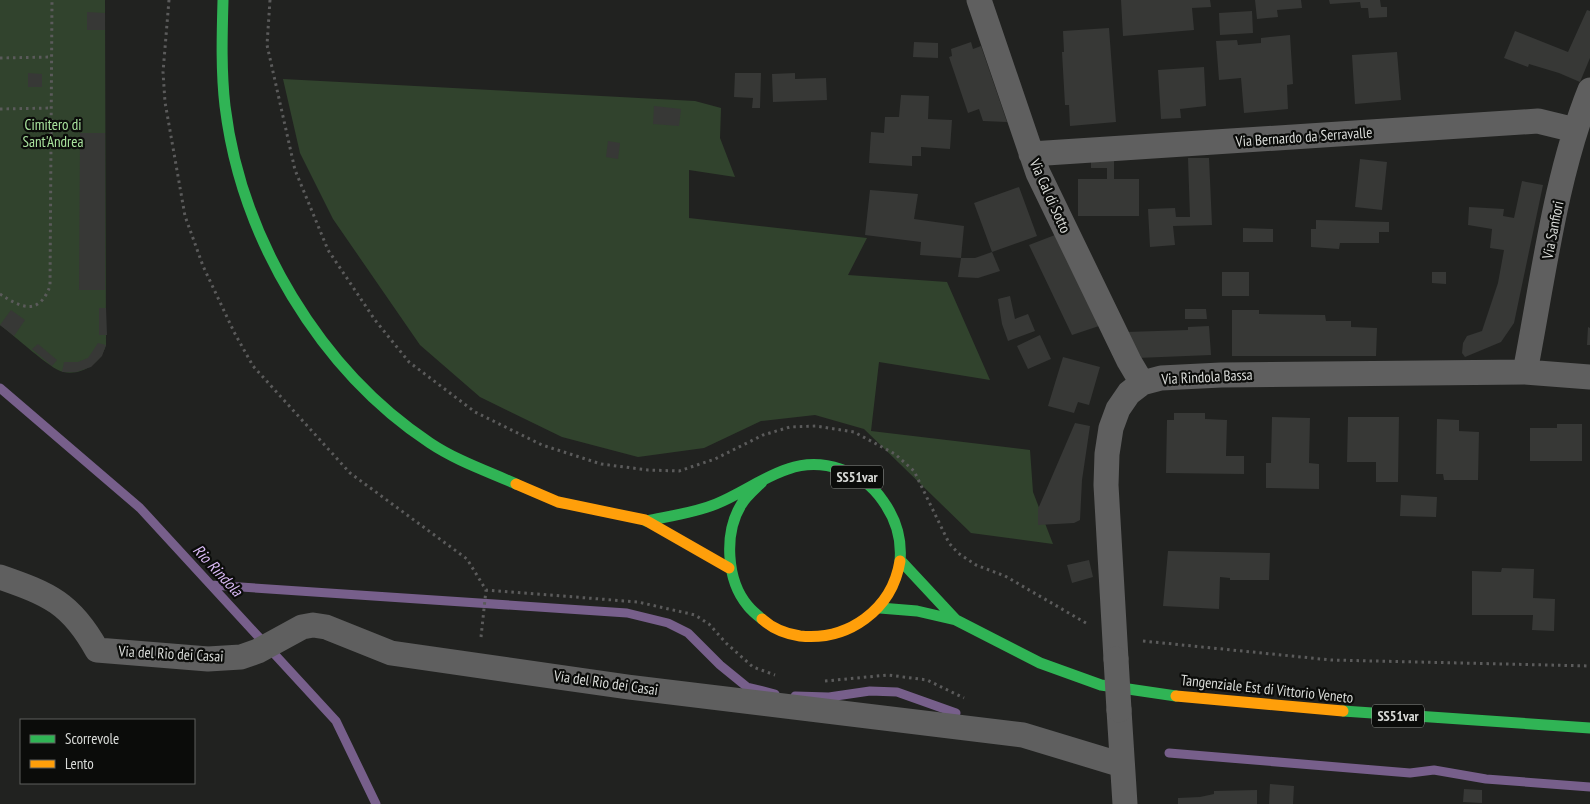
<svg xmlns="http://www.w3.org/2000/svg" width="1590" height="804" font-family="'PT Sans Narrow',sans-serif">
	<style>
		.green { fill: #31432d }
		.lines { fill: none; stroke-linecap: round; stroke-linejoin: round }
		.stream { stroke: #775f8b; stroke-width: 9 }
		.building { fill: #373836 }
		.path { stroke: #5b5b5b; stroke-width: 3; stroke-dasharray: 2.5 4; stroke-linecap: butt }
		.street { stroke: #5f5f5f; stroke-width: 25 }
		.fast { stroke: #30b455; stroke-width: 11 }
		.slow { stroke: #ff9f0a; stroke-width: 11 }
		.street-bridge { stroke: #5f5f5f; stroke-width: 25 }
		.labels { text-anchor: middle; stroke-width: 4.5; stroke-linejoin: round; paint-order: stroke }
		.shield { fill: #0b0c0a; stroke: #9c9e9b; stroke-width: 1 }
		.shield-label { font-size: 14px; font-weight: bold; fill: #dadcd9 }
		.park-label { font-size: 15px; fill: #a8e29d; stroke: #0b0c0a }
		.street-label { font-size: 15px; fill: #dadcd9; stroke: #0b0c0a }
		.water-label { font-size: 16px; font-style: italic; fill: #dabaf6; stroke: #0b0c0a }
	</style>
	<rect width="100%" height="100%" fill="#212220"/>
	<path class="green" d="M0,0H105L106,345C101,363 82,376 63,372C50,369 14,335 0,325Z
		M283,79L695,101L721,108L720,138L735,177L689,170V218L867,238L848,275L947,282L990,380L879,362L871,431L1030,450L1033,492L1053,544L971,533L864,429L815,415L761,421L704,448L638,457L562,437L480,397L420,345L333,219L300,153Z"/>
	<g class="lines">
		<path class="stream" d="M0,388L140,508L336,721L376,804
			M211,585L627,613L668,623L688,633L720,665L747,687L775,694
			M795,696L829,697L870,691L897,692L956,713
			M1169,753L1410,773L1434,770L1486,779L1590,787"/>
	</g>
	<path class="building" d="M1121,0H1210L1211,7L1192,8L1194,30L1123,36Z
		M1255,0H1301L1302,8L1277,10L1278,17L1257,19Z
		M1329,0H1380L1381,7H1387V17L1369,18L1368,8H1361L1360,2L1330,4Z
		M1587,10L1590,11V58L1580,82L1559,73L1529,64L1528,67L1504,58L1515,31L1568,52Z
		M1252,11L1253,33L1220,35L1219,13Z
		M87,12L105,13V30H87Z
		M1109,28L1116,122L1070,126L1069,105H1065L1062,52H1064L1063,31Z
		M1290,35L1293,84L1287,85L1288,109L1244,113L1241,78L1219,80L1216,41L1237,40L1238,45L1261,43V38Z
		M914,42L938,43V58L913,57Z
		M971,42L973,49L981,46L1007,122L983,121L979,109L968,113L949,57L952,56L951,49Z
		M1397,52L1401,100L1355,104L1352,55Z
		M1204,67L1206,106L1180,109L1181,118L1161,119L1158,70Z
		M28,73L42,74V87H28Z
		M735,73H761L760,108H752L753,98L734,97Z
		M795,73V79L826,78L827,100L773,102L772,74Z
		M901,95L929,96L928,119L952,120L950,149L921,147V156H912V166L869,163L871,132L884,133L885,117H899Z
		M654,106L681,109L679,126L653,124Z
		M80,133H105V290H79Z
		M608,141L620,143L618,159L606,157Z
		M1114,158V179H1139V216H1078V179H1107V168H1091V159Z
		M1188,158H1209L1212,225L1173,226L1175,245L1150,247L1148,209L1175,208L1176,217H1190Z
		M1360,159L1387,162L1382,210L1355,207Z
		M1522,181L1543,185L1514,323L1501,342L1465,357L1462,353L1463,343L1467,336L1482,331L1498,283L1504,250L1490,248L1492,229L1468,225L1469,207L1504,209L1503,216L1514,218Z
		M1019,187L1037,236L992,252L974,203Z
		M870,190L918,194L914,219L964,226L961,258L920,255L921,242L865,235Z
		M1316,220L1389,222V232H1379V243H1340L1339,249L1311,247V229H1316Z
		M1243,228L1273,229V242H1243Z
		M1055,235L1099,326L1072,335L1029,245Z
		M992,252L1000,271L978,278L958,277L961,258H975Z
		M1222,272H1249V296H1222Z
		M1432,272H1446V284L1432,283Z
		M1010,296L1015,319L1028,314L1035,331L1008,341L1002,324L998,299Z
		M99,308H106L107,335H99Z
		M1185,309H1206L1207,319H1185Z
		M11,310L25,320L14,336L0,325Z
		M1232,310H1259V314L1325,315L1326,321H1351V327L1377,328L1376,356H1232Z
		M1209,326L1211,355L1137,358L1126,332L1188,330V327Z
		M1588,327L1590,328V345H1587Z
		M1040,335L1051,359L1028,369L1017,346Z
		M98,343L106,345L102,356L91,367L76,372H62L64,362H78L88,358Z
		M38,344L57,360L52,366L32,349Z
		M1063,357L1100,367L1089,405L1078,402L1074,413L1048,406Z
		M1174,413H1205V419L1227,420L1226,456H1244V474L1166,473L1167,420H1174Z
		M1272,417L1310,418L1309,463L1319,464V489L1266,488V463H1271Z
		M1348,417H1399L1398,482H1376V462H1347Z
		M1437,419L1459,420V431L1479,432L1478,480H1444L1443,474H1436Z
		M1075,423L1090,426L1082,480L1080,520L1074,523L1038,525V509Z
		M1557,424H1582V461H1530V428H1557Z
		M1401,495L1437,497L1436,517L1400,516Z
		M1168,551L1270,553L1269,580H1230V578L1220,577L1219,609L1163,606Z
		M1089,560L1093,577L1072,583L1067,565Z
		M1502,568L1534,569L1533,598L1555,599L1554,631L1532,630L1533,615H1472V571L1501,572Z
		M1270,784L1294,786L1293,804H1269Z
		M1464,789L1482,790V803L1463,802Z
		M1257,790V804H1178V798L1200,797L1214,794V791Z"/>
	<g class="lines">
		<path class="path" d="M169,0L163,72L165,102L185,216L203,266L234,332L253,366L350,473L467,559L486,590L638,602L695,615L709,624L726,643L753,667L775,675
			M270,0L267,45L295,170L328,250L375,320L409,362L475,412L542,445L601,464L648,470L679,471L715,459L763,435L790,427L816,426L854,432L895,454L914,471L949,543L958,553L976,565L1005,576L1086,623
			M0,58L52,57
			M0,109L52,108
			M0,294C21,308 39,316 50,286L52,0
			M481,637L486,590
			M1143,641L1331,660L1590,666
			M825,681L888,675L927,680L964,698"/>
		<path class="street" d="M979,0L1038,173L1129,361L1142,383
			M1031,154L1538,121L1575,130
			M1525,372C1543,280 1555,177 1590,90
			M0,577C49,594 71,603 97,650L208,659L241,657L258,651L302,627L313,625L326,627L391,653L628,687L1023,735L1122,765
			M1116,659L1106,485L1107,454L1111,428L1118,409L1129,393L1142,383L1161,378L1221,375L1525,372L1590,377
			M1119,710L1125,804"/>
		<path class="fast" d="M223,0C222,36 221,71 225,106C241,238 320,370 430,443C457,461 487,471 516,484
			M762,482C755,489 746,496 741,505C724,533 726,580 748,606C752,611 757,615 762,619
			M646,521C670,516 694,513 716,504C741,494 763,477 788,469C822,457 863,471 883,501C896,519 902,539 900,561
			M901,561L956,620
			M880,608L917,611L956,620L1040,663L1101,685L1176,696
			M1343,711L1590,728"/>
		<path class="slow" d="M516,484L558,502L645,520L729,568
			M762,619C772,628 787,634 800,636C848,641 892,610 900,561
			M1176,696L1343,711"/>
		<path class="street-bridge" d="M1116,659L1119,710"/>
	</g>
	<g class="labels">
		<g class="shield">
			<rect x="831" y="465.5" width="52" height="23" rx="4"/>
			<rect x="1372" y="704.5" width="52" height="23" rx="4"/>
		</g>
		<g class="shield-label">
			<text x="857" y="482">SS51var</text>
			<text x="1398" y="721">SS51var</text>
		</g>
		<g class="park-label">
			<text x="53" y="130">Cimitero di<tspan x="53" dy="17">Sant'Andrea</tspan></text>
		</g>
		<g class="street-label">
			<text transform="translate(1304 137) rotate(-4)" y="5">Via Bernardo da Serravalle</text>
			<text transform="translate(1050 196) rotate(66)" y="5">Via Cal di Sotto</text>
			<text transform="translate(1553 230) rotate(-79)" y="5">Via Sanfiori</text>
			<text transform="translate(1207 377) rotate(-3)" y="5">Via Rindola Bassa</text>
			<text transform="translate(171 654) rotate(3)" y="5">Via del Rio dei Casai</text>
			<text transform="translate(606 683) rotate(8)" y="5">Via del Rio dei Casai</text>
			<text transform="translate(1267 689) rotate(6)" y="5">Tangenziale Est di Vittorio Veneto</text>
		</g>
		<g class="water-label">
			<text transform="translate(218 570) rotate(47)" y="6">Rio Rindola</text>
		</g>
	</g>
	<rect x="20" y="719" width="175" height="65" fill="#0b0c0a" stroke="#5e5f5d"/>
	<rect x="30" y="735" width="25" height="8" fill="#30b455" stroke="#5e5f5d"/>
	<text x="65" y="744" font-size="15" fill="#dadcd9">Scorrevole</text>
	<rect x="30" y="760" width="25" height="8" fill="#ff9f0a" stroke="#5e5f5d"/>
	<text x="65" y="769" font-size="15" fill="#dadcd9">Lento</text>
</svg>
